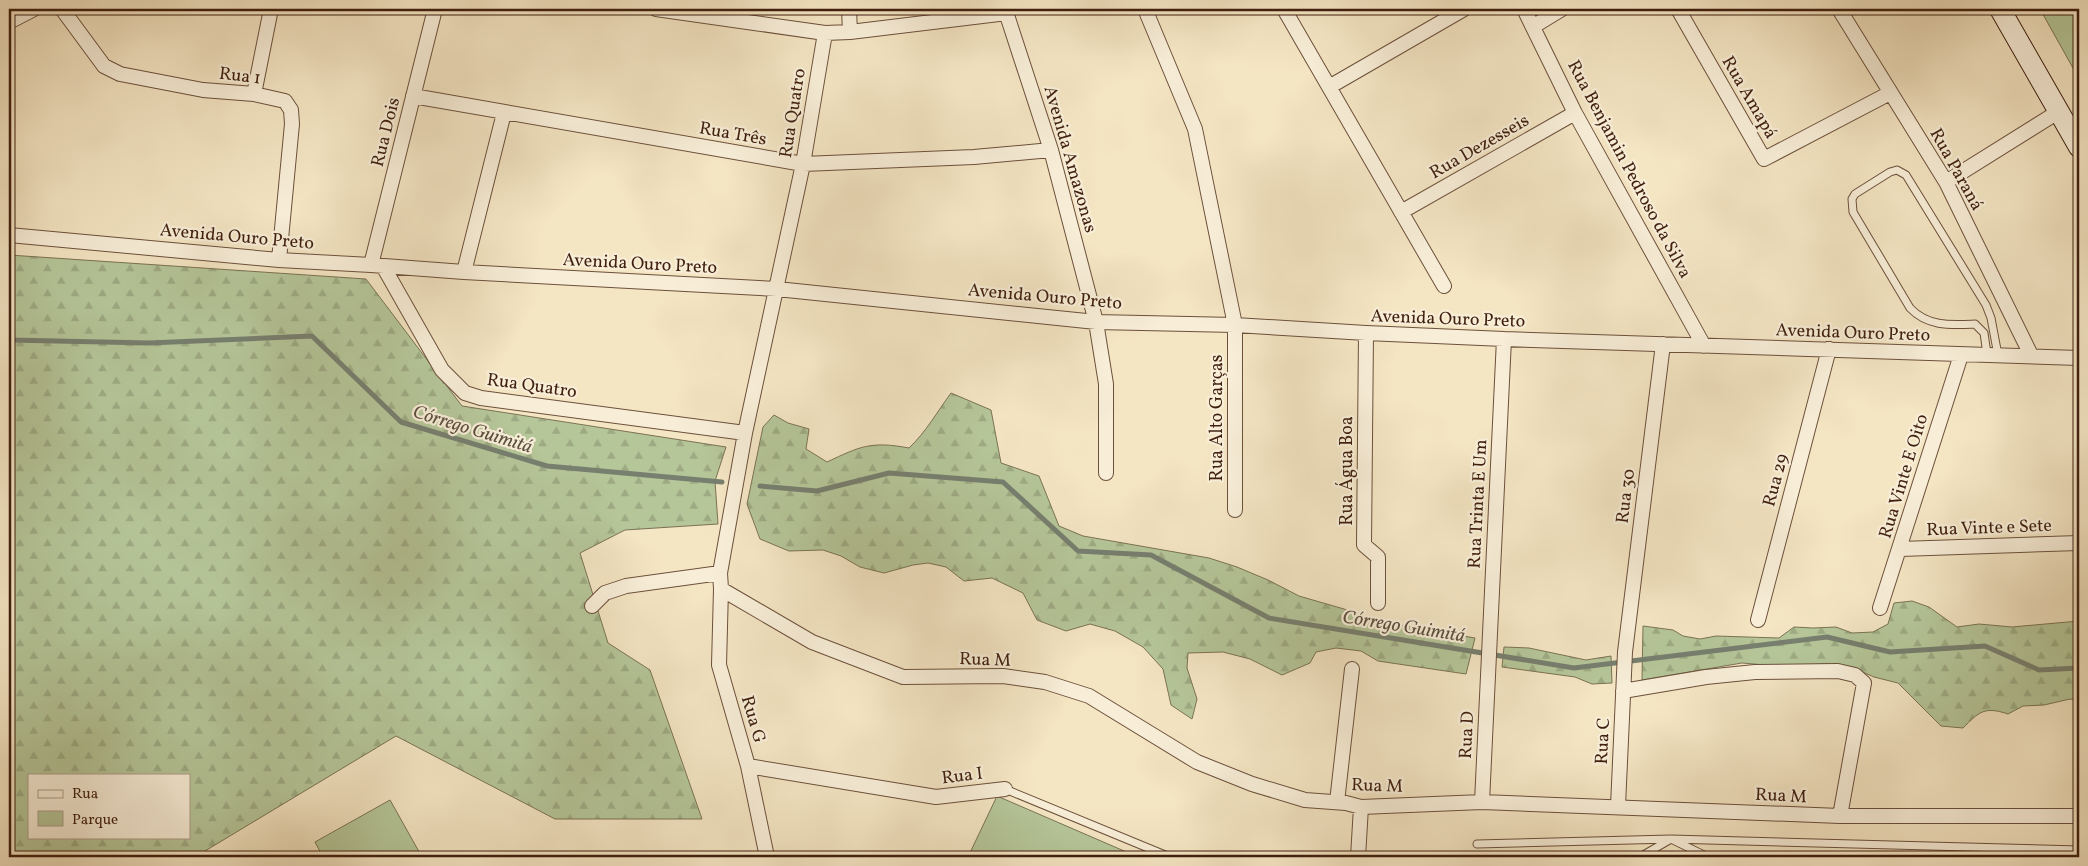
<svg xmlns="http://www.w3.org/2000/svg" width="2088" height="866" font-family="Vollkorn,serif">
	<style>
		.green { fill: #b5c699; stroke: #7a7254 }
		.forest { fill: url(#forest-firs); stroke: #7a7254; fill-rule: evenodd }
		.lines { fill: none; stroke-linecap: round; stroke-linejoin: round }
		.stream { stroke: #777f6f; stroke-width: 5 }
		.lane-casing { stroke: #6c503b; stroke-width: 9 }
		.street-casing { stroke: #6c503b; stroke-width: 16 }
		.secondary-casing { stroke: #3f1f0e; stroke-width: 22 }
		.lane { stroke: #f8eed8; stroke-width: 7 }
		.street { stroke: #f8eed8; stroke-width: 14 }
		.secondary { stroke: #f8eed8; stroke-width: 20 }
		.labels { text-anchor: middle; stroke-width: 4.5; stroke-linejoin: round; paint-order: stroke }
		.street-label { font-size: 18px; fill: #3f1f0e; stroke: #f8eed8 }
		.water-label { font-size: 19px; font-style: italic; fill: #5b4f3f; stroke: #f8eed8 }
	</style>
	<defs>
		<pattern id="forest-firs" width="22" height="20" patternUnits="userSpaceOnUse" patternTransform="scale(1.25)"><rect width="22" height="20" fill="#b5c699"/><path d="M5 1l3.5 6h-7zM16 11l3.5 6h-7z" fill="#9daa83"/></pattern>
	</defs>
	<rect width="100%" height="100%" fill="#f4e5c3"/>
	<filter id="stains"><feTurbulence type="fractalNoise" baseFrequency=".004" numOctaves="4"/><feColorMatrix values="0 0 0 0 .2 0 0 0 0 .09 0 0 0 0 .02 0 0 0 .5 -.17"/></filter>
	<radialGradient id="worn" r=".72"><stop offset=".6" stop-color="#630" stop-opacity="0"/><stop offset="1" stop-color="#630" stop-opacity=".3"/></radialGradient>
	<path class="green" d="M2040,9H2079V77H2078Z
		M997,796L1138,857H968Z
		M390,800L422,857H323L315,842Z"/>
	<path class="forest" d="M9,255L366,279L462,406L726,447L715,481L718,524L625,530L580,553L608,643L650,670L702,819H555L396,736L195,857H9ZM29,775H189V837H29Z
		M951,393L991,410L1001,463L1039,476L1059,526L1083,536L1209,558L1237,567L1268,580L1299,596L1344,609L1366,619L1475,638L1466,674L1378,661L1361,651L1336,648L1316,652L1310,663L1282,675L1250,659L1223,652L1188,653L1187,668L1197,699L1192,719L1171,705L1163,669L1143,647L1115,631L1090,624L1066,631L1037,620L1023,593L992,578L964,581L946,567L928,563L913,565L884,573L860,567L841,556L823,550L789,551L760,539L747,504L763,427L774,415L788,423L809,429L806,449L827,462C861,446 871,441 909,448C926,432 937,412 951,393Z
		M1912,601L1929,607L1957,627L1979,624L2012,627L2079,621V701L2070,699L2044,705L2023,706L2008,714C1984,706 1979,712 1963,728L1941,726L1898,683L1874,677L1856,669L1827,664L1777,666L1742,663L1642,680L1643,626L1673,630L1683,636L1700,639L1716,636L1779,638L1794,627L1813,628L1836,627L1852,633L1873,632L1888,624L1894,603Z
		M1504,647L1529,648L1586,660L1611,656L1612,683L1592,684L1575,677L1502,667Z"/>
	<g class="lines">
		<path class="stream" d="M9,340L149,343L312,336L401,422L547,466L722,482
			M760,486L817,491L889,473L1003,482L1078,551L1151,555L1269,618L1574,668L1827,637L1890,652L1985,646L2039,670L2079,668"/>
		<g class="lane-casing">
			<path id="lane" d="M1987,354L1984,333L1975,324C1951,325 1928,327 1910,308L1853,212L1852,199L1855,194L1890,172L1897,170L1906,175L1986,305L1991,318L1998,355
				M1005,789L1170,857
				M1477,844L1671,839L2079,850
				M1640,857L1671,839L1708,857"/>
		</g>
		<g class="street-casing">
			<path id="street" d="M62,9L104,66L120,74L203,90L254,94L285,101L291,110L292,124L279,260
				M656,9L825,33L850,32L1007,13
				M849,9L850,32
				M1005,9L1051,150L1096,322L1106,384V473
				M1145,9L1195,129L1235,325V510
				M1284,9L1444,286
				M1524,9L1575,113L1704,346
				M1678,9L1764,159L1890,93
				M1839,9L1946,182L2031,355
				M9,22L34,9
				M1534,26L1562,9
				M1329,87L1464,9
				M254,94L271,9
				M413,96L803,164L974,157L1051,150
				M1946,182L2058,112
				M1401,212L1575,113
				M9,235L279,260L371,265L464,272L777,289L1096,322L1235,325L1366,333L1504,339L2079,358
				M371,265L435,9
				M383,266L442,370L465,393L481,398L745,433
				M464,272L504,113
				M1366,333L1364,545L1378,557V603
				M1900,549L2079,543
				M721,589L812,642L903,677L1003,676L1045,682L1089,696L1197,762L1252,784L1305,800L1346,803L1361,807L1482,802L1840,816H2079
				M592,606L605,593L626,586L720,573
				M1880,608L1961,355
				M1758,620L1829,349
				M1623,691L1706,677L1755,672L1838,671L1855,675L1864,683L1840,816
				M748,766L936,797L1005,789
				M1337,802L1352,669
				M1482,802L1504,339
				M1618,806L1625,652L1663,344
				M767,857L748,766L719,665L721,589L720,573L745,433L803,164L825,33
				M1358,857L1361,807"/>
		</g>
		<g class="secondary-casing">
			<path id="secondary" d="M2000,9L2079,147"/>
		</g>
		<use href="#lane" class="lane"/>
		<use href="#street" class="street"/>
		<use href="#secondary" class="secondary"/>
	</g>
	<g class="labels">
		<g class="street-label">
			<text transform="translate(240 75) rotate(7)" y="6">Rua 1</text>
			<text transform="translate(1750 97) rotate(60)" y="6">Rua Amapá</text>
			<text transform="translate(792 113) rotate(-81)" y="6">Rua Quatro</text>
			<text transform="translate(385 132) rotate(-76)" y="6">Rua Dois</text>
			<text transform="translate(733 133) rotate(10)" y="6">Rua Três</text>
			<text transform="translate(1479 146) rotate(-30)" y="6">Rua Dezesseis</text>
			<text transform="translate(1071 159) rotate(74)" y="6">Avenida Amazonas</text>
			<text transform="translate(1630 169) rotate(62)" y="6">Rua Benjamin Pedroso da Silva</text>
			<text transform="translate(1957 169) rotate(61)" y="6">Rua Paraná</text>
			<text transform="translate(237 236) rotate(5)" y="6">Avenida Ouro Preto</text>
			<text transform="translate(640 263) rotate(3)" y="6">Avenida Ouro Preto</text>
			<text transform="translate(1045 296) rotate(5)" y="6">Avenida Ouro Preto</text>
			<text transform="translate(1448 318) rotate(2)" y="6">Avenida Ouro Preto</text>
			<text transform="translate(1853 332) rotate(2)" y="6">Avenida Ouro Preto</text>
			<text transform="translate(532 385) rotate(8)" y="6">Rua Quatro</text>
			<text transform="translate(1216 418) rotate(-90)" y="6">Rua Alto Garças</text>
			<text transform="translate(1346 471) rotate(-90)" y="6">Rua Água Boa</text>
			<text transform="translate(1903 476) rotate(-73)" y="6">Rua Vinte E Oito</text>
			<text transform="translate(1775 480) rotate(-75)" y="6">Rua 29</text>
			<text transform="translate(1625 496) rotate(-83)" y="6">Rua 30</text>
			<text transform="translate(1477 504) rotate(-87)" y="6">Rua Trinta E Um</text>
			<text transform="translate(1989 527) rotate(-2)" y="6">Rua Vinte e Sete</text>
			<text transform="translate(985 659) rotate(2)" y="6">Rua M</text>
			<text transform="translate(754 719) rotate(74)" y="6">Rua G</text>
			<text transform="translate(1466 735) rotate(-87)" y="6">Rua D</text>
			<text transform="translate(1602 741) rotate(-87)" y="6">Rua C</text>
			<text transform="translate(962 775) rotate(-7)" y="6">Rua I</text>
			<text transform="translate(1377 785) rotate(2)" y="6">Rua M</text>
			<text transform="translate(1781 795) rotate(3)" y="6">Rua M</text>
		</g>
		<g class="water-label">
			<text transform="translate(473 428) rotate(17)" y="7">Córrego Guimitá</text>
			<text transform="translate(1404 625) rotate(9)" y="7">Córrego Guimitá</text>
		</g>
	</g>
	<rect width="2088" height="866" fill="none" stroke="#f4e5c3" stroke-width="30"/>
	<rect x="10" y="10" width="2068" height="846" fill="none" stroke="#3f1f0e" stroke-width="2.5"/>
	<rect x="15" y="15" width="2058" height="836" fill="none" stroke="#3f1f0e"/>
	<rect x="28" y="774" width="162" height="65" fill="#f8eed8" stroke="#ae9b87"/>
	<rect x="38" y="790" width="25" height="8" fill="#f8eed8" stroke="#ae9b87"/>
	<text x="72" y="798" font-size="15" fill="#3f1f0e">Rua</text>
	<rect x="38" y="811" width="25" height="15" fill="#b5c699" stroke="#ae9b87"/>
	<text x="72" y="824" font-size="15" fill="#3f1f0e">Parque</text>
	<rect width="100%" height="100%" filter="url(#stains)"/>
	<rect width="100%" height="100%" fill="url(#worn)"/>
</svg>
